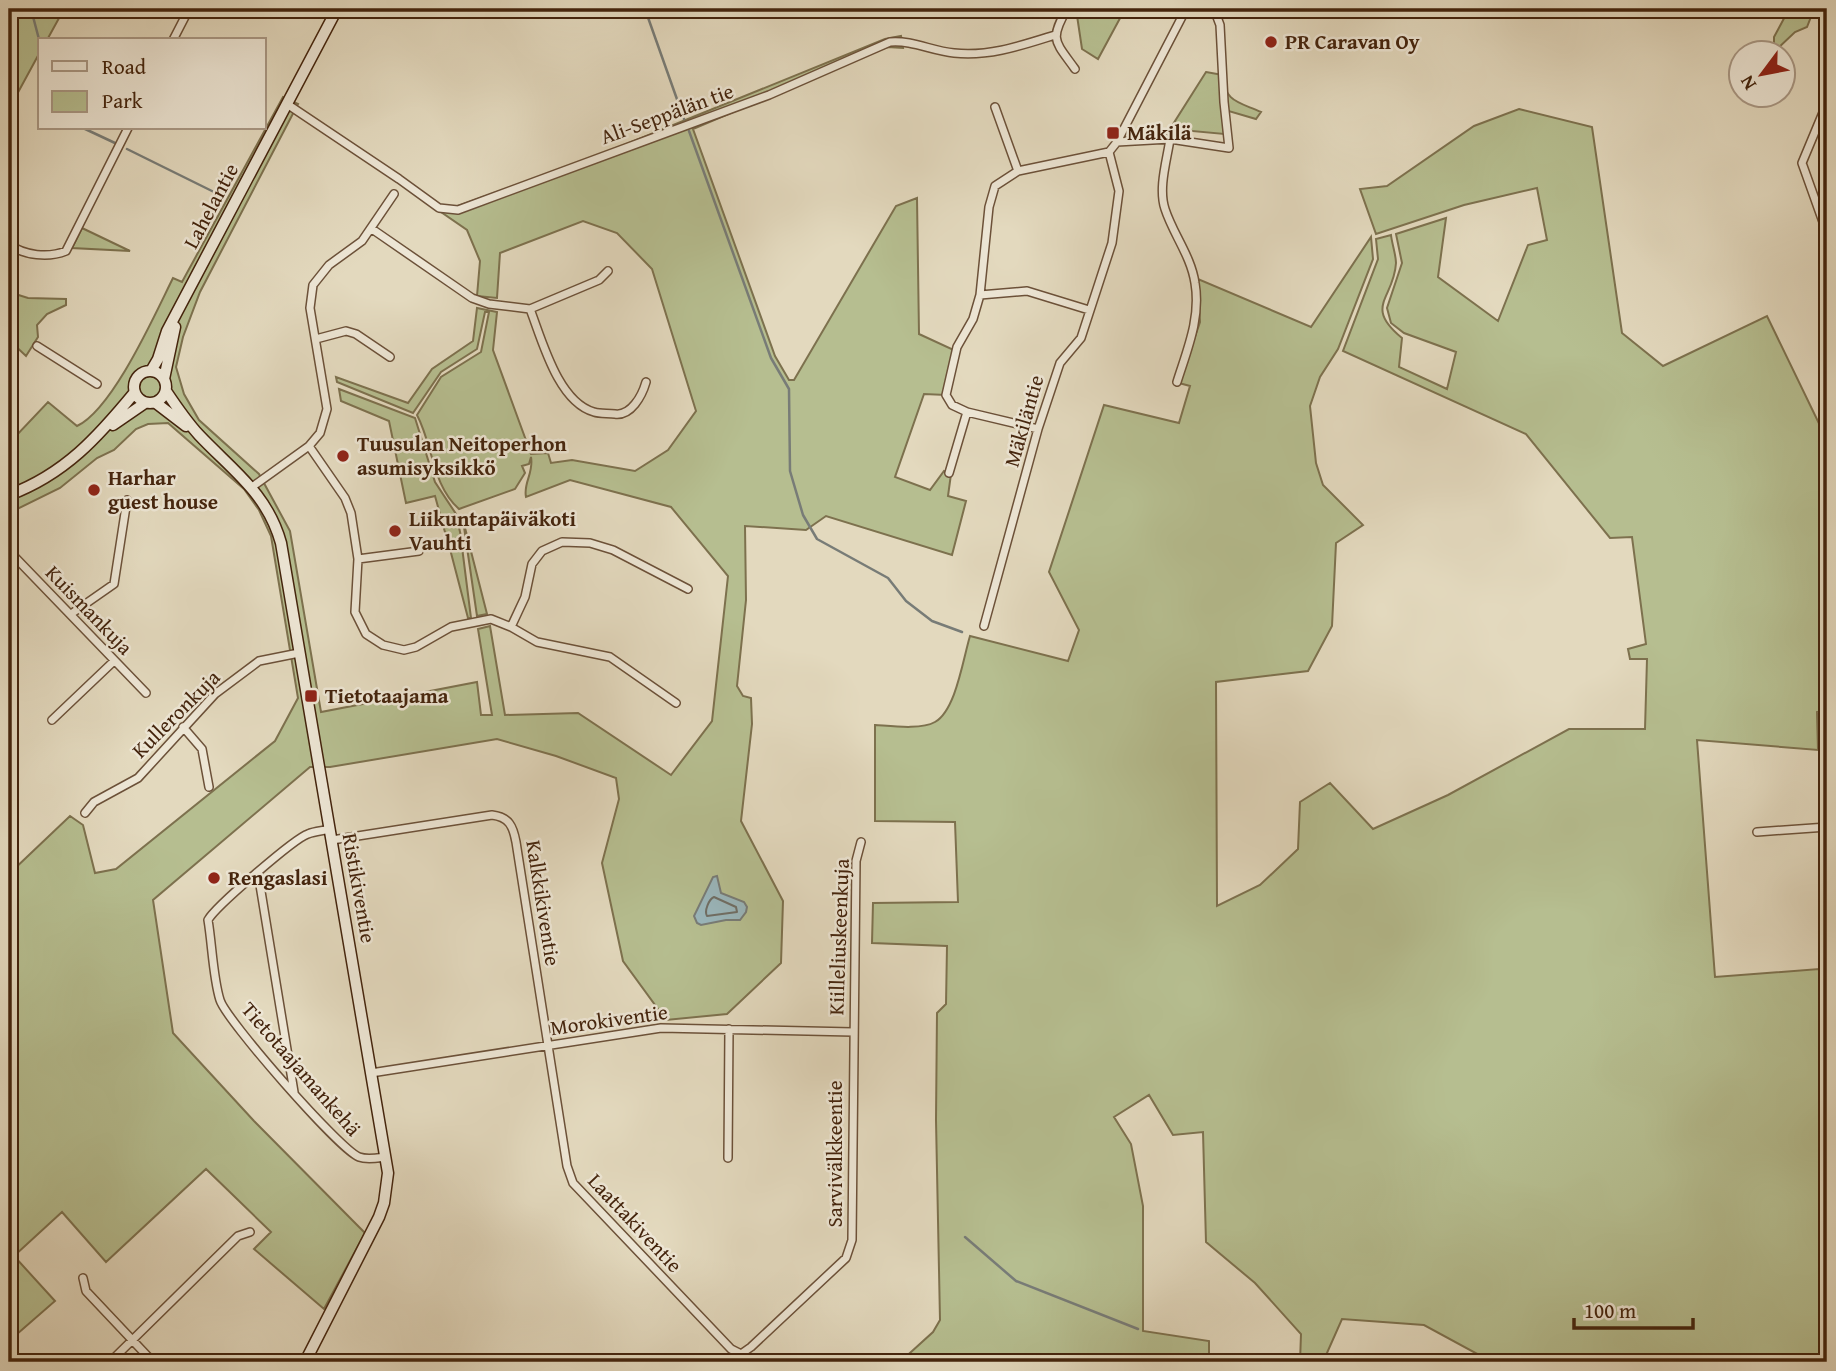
<svg xmlns="http://www.w3.org/2000/svg" width="1836" height="1371" font-family="'Gentium Book Plus',serif">
	<style>
		.green { fill: #b6be90; stroke: #7d714e; stroke-width: 2 }
		.water { fill: #9ab7bd; stroke: #787c77; stroke-width: 2 }
		.lines { fill: none; stroke-linecap: round; stroke-linejoin: round }
		.shore { stroke: #6f6e65; stroke-width: 2 }
		.stream { stroke: #787c77; stroke-width: 2.5 }
		.street-casing { stroke: #6c5139; stroke-width: 10 }
		.secondary-casing { stroke: #44240d; stroke-width: 13 }
		.street { stroke: #ede6d5; stroke-width: 7 }
		.secondary { stroke: #ede6d5; stroke-width: 10 }
		.poi-dot { fill: #8f2418; stroke: #ede6d5; stroke-width: 2.5 }
		.labels { text-anchor: middle; stroke-width: 5; stroke-linejoin: round; paint-order: stroke }
		.poi-label { font-size: 21px; font-weight: bold; fill: #44240d; stroke: #ede6d5; text-anchor: start }
		.street-label { font-size: 21px; fill: #44240d; stroke: #ede6d5 }
	</style>
	<rect width="100%" height="100%" fill="#e3d9be"/>
	<filter id="stains"><feTurbulence type="fractalNoise" baseFrequency=".00286" numOctaves="4"/><feColorMatrix values="0 0 0 0 .2 0 0 0 0 .09 0 0 0 0 .02 0 0 0 .5 -.17"/></filter>
	<radialGradient id="worn" r=".72"><stop offset=".6" stop-color="#630" stop-opacity="0"/><stop offset="1" stop-color="#630" stop-opacity=".3"/></radialGradient>
	<path class="green" d="M9,9H64L47,40H40V52L9,109Z
		M1076,9H1125L1098,59L1082,49Z
		M1789,9H1814L1807,27L1795,32L1774,52V37Z
		M901,36L903,48L887,47L693,129L775,356L789,380H794L896,206L917,198L919,334L956,351L946,395L924,394L895,477L930,490L944,471L951,474L948,496L966,501L952,555L826,516L806,530L745,526L746,600L737,686L743,696L751,698L752,724L741,821L783,901L781,963L727,1014L666,1020L623,961L602,863L619,799L616,778L556,756L497,739L330,767H310L153,900L173,1033L254,1121L365,1233L324,1309L254,1249L271,1232L206,1169L106,1262L62,1212L14,1256L55,1301L9,1341V874L70,816L83,825L95,873L116,869L275,741L298,698L271,536L259,510L244,489L168,423L148,424L136,429L114,450L97,458L60,488L9,513V440L15,437L48,402L77,426C113,409 155,314 173,278L182,282L283,97L298,104L200,292L183,337L176,367L184,394L199,420L259,474L290,531L321,712L477,682L481,715H492L478,629L490,626L505,715L578,713L671,775L712,721L728,576L671,507L570,480L526,497C523,483 534,473 531,457L529,464L522,466L525,473L515,489L459,509C432,485 433,445 417,415L441,377L481,352L489,312H485L477,349L441,372L413,413L337,382L336,377L408,403L432,369L473,341L477,308L497,312L493,350L531,454L548,453L551,463L572,460L635,471L668,450L696,411L652,269L617,233L583,221L500,253L497,298L477,296L480,261L467,230L441,212L597,156L885,39Z
		M1206,72L1223,75C1224,102 1239,102 1261,112L1256,119L1222,109L1224,134L1170,129Z
		M1519,109L1592,127L1622,333L1663,366L1767,316L1827,440V710L1817,712L1818,750L1697,740L1715,977L1819,969L1827,1066V1362H1492L1424,1325L1342,1319L1323,1362H1300L1301,1334L1255,1283L1206,1242L1203,1132L1173,1135L1149,1095L1114,1117L1131,1144L1143,1206V1331L1209,1341V1362H900L933,1332L940,1320L936,1120L937,1013L946,1004L947,946L872,943L873,903L958,902L955,822L875,821V725C891,726 921,730 935,722C956,710 963,659 970,636L1068,661L1079,630L1049,572L1104,405L1179,423L1190,386L1179,383L1200,322L1198,279L1311,327L1371,237L1373,259L1338,349L1320,377L1310,406L1316,463L1323,485L1363,525L1336,543L1332,626L1308,671L1216,682L1217,906L1260,885L1298,849L1300,802L1330,783L1373,829L1448,795L1569,729H1645L1647,659H1630L1628,649L1646,644L1632,537L1610,538L1526,434L1343,351L1378,259L1376,239L1391,235C1392,244 1396,255 1396,263C1394,299 1363,306 1402,338L1399,367L1447,389L1456,352L1404,333L1391,323L1387,308L1402,263L1396,234L1446,218L1438,277L1498,321L1528,245L1547,240L1537,188L1464,205L1376,234L1360,189L1387,186L1474,126Z
		M82,228L130,251L72,248Z
		M9,292L28,298L66,299V305L47,314L37,325L38,337L26,356L9,340Z
		M339,389L415,418L435,482L456,514L462,541L448,543L435,496L406,503L389,421L341,401Z
		M463,520L487,614L477,616Z
		M462,547L471,618H468L450,549Z"/>
	<path class="water" d="M717,876L721,893L744,902L747,907L746,912L740,920H726L701,925L697,923L694,916L713,877Z"/>
	<g class="lines">
		<path class="shore" d="M714,897L736,907L737,912L707,916C704,911 709,899 714,897Z"/>
		<path class="stream" d="M31,9L40,43
			M645,9L684,119
			M83,128L115,143
			M689,131L771,358L789,389L790,471L803,515L817,539L888,578L906,601L932,621L962,632
			M127,149L216,193
			M965,1237L1016,1281L1138,1329"/>
		<g class="street-casing">
			<path id="street" d="M1067,9C1049,40 1055,41 1075,69
				M173,40L189,9
				M1827,103L1802,163L1827,233
				M287,104L399,179L439,208L458,210L769,95L890,42C912,40 932,51 954,53C989,57 1023,45 1055,35
				M995,107L1018,171
				M1170,139C1167,160 1158,188 1165,209C1173,234 1191,256 1195,283C1201,318 1187,350 1177,382
				M1117,142L1170,139L1229,148L1224,102L1220,25L1214,9
				M1109,152L1117,142L1186,9
				M372,229L472,298L489,304L530,309L599,280L608,271
				M9,244C24,256 49,258 66,251L128,128
				M980,295L1027,291L1089,310
				M530,309C542,340 558,402 594,412C600,414 608,413 615,414C631,416 642,396 646,382
				M316,339L346,331L356,334L390,357
				M37,346L97,384
				M1038,429L967,412L952,405L946,395L957,347L973,319L980,295L989,207L995,186L1018,171L1109,152
				M309,446L345,498L351,513L358,559L355,612L366,634L383,645L404,650L416,647L451,627L491,619L511,627L537,642L610,657L676,703
				M949,473L967,412
				M252,487L309,446L320,433L327,409L310,308L313,285L329,265L362,241L394,194
				M9,551L146,693
				M358,559L419,551
				M71,614L114,584L127,500
				M984,626L1038,429L1060,363L1081,338L1112,243L1119,191L1109,152
				M511,627L525,597L532,564L542,551L562,542L590,543L613,550L688,589
				M52,720L114,661
				M183,727L202,749L209,787
				M85,813L94,802L138,778L215,694L259,661L299,653
				M330,829C323,831 315,831 308,834C295,838 215,907 208,920C212,943 213,978 220,1000C226,1020 340,1150 359,1157C367,1160 377,1158 385,1157
				M1757,832L1827,827
				M332,840L492,815C509,817 513,826 516,842L567,1166L573,1183L731,1349L741,1354L751,1347L846,1258L852,1240L856,861L861,842
				M258,873L294,1092
				M371,1073L661,1028L853,1032
				M728,1158L729,1029
				M83,1278L86,1291L153,1362
				M110,1362L238,1236L250,1232"/>
		</g>
		<g class="secondary-casing">
			<path id="secondary" d="M134 387a16 16 0 1 1 32 0a16 16 0 1 1-32 0Z
				M151,371L158,359L167,331L337,9
				M164,379L175,327
				M166,391C176,406 187,422 199,435C233,471 267,493 281,543L388,1173L384,1203L379,1217L305,1362
				M156,403L186,426
				M113,425L145,403
				M9,495C65,474 98,437 135,392"/>
		</g>
		<use href="#street" class="street"/>
		<use href="#secondary" class="secondary"/>
	</g>
	<g class="poi-dot">
		<circle cx="1271" cy="42" r="7"/>
		<rect x="1106" y="126" width="14" height="14" rx="3.5"/>
		<circle cx="343" cy="456" r="7"/>
		<circle cx="94" cy="490" r="7"/>
		<circle cx="395" cy="531" r="7"/>
		<rect x="304" y="689" width="14" height="14" rx="3.5"/>
		<circle cx="214" cy="878" r="7"/>
	</g>
	<g class="labels">
		<g class="poi-label">
			<text x="1285" y="49">PR Caravan Oy</text>
			<text x="1127" y="140">Mäkilä</text>
			<text x="357" y="451">Tuusulan Neitoperhon<tspan x="357" dy="24">asumisyksikkö</tspan></text>
			<text x="108" y="485">Harhar<tspan x="108" dy="24">guest house</tspan></text>
			<text x="409" y="526">Liikuntapäiväkoti<tspan x="409" dy="24">Vauhti</tspan></text>
			<text x="325" y="703">Tietotaajama</text>
			<text x="228" y="885">Rengaslasi</text>
		</g>
		<g class="street-label">
			<text transform="translate(667 114) rotate(-20)" y="7">Ali-Seppälän tie</text>
			<text transform="translate(211 206) rotate(-62)" y="7">Lahelantie</text>
			<text transform="translate(1024 421) rotate(-74)" y="7">Mäkiläntie</text>
			<text transform="translate(89 610) rotate(46)" y="7">Kuismankuja</text>
			<text transform="translate(176 714) rotate(-45)" y="7">Kulleronkuja</text>
			<text transform="translate(359 888) rotate(80)" y="7">Ristikiventie</text>
			<text transform="translate(543 903) rotate(81)" y="7">Kalkkikiventie</text>
			<text transform="translate(839 937) rotate(-88)" y="7">Kiilleliuskeenkuja</text>
			<text transform="translate(609 1020) rotate(-8)" y="7">Morokiventie</text>
			<text transform="translate(301 1069) rotate(49)" y="7">Tietotaajamankehä</text>
			<text transform="translate(835 1154) rotate(-90)" y="7">Sarvivälkkeentie</text>
			<text transform="translate(635 1223) rotate(47)" y="7">Laattakiventie</text>
		</g>
	</g>
	<rect width="1836" height="1371" fill="none" stroke="#e3d9be" stroke-width="35"/>
	<rect x="10" y="10" width="1815" height="1350" fill="none" stroke="#44240d" stroke-width="3.5"/>
	<rect x="18" y="18" width="1801" height="1336" fill="none" stroke="#44240d" stroke-width="2"/>
	<rect x="38" y="38" width="228" height="91" fill="#ede6d5" stroke="#a99885" stroke-width="2"/>
	<rect x="52" y="61" width="35" height="10" fill="#ede6d5" stroke="#a99885" stroke-width="2"/>
	<text x="102" y="74" font-size="21" fill="#44240d">Road</text>
	<rect x="52" y="91" width="35" height="21" fill="#b6be90" stroke="#a99885" stroke-width="2"/>
	<text x="102" y="108" font-size="21" fill="#44240d">Park</text>
	<g transform="translate(1762 74) rotate(238)"><circle r="33" fill="#ede6d5" stroke="#a99885" stroke-width="2"/>
	<path d="M0-5L12 26L0 18L-12 26Z" fill="#8f2418"/>
	<text y="-10" font-size="19" font-weight="bold" text-anchor="middle" fill="#44240d">N</text>
	</g>
	<path d="M1574 1318v10h119v-10" fill="none" stroke="#44240d" stroke-width="3.5"/>
	<text x="1584" y="1318" font-size="21" fill="#44240d" stroke="#ede6d5" stroke-width="5" paint-order="stroke">100 m</text>
	<rect width="100%" height="100%" filter="url(#stains)"/>
	<rect width="100%" height="100%" fill="url(#worn)"/>
</svg>
